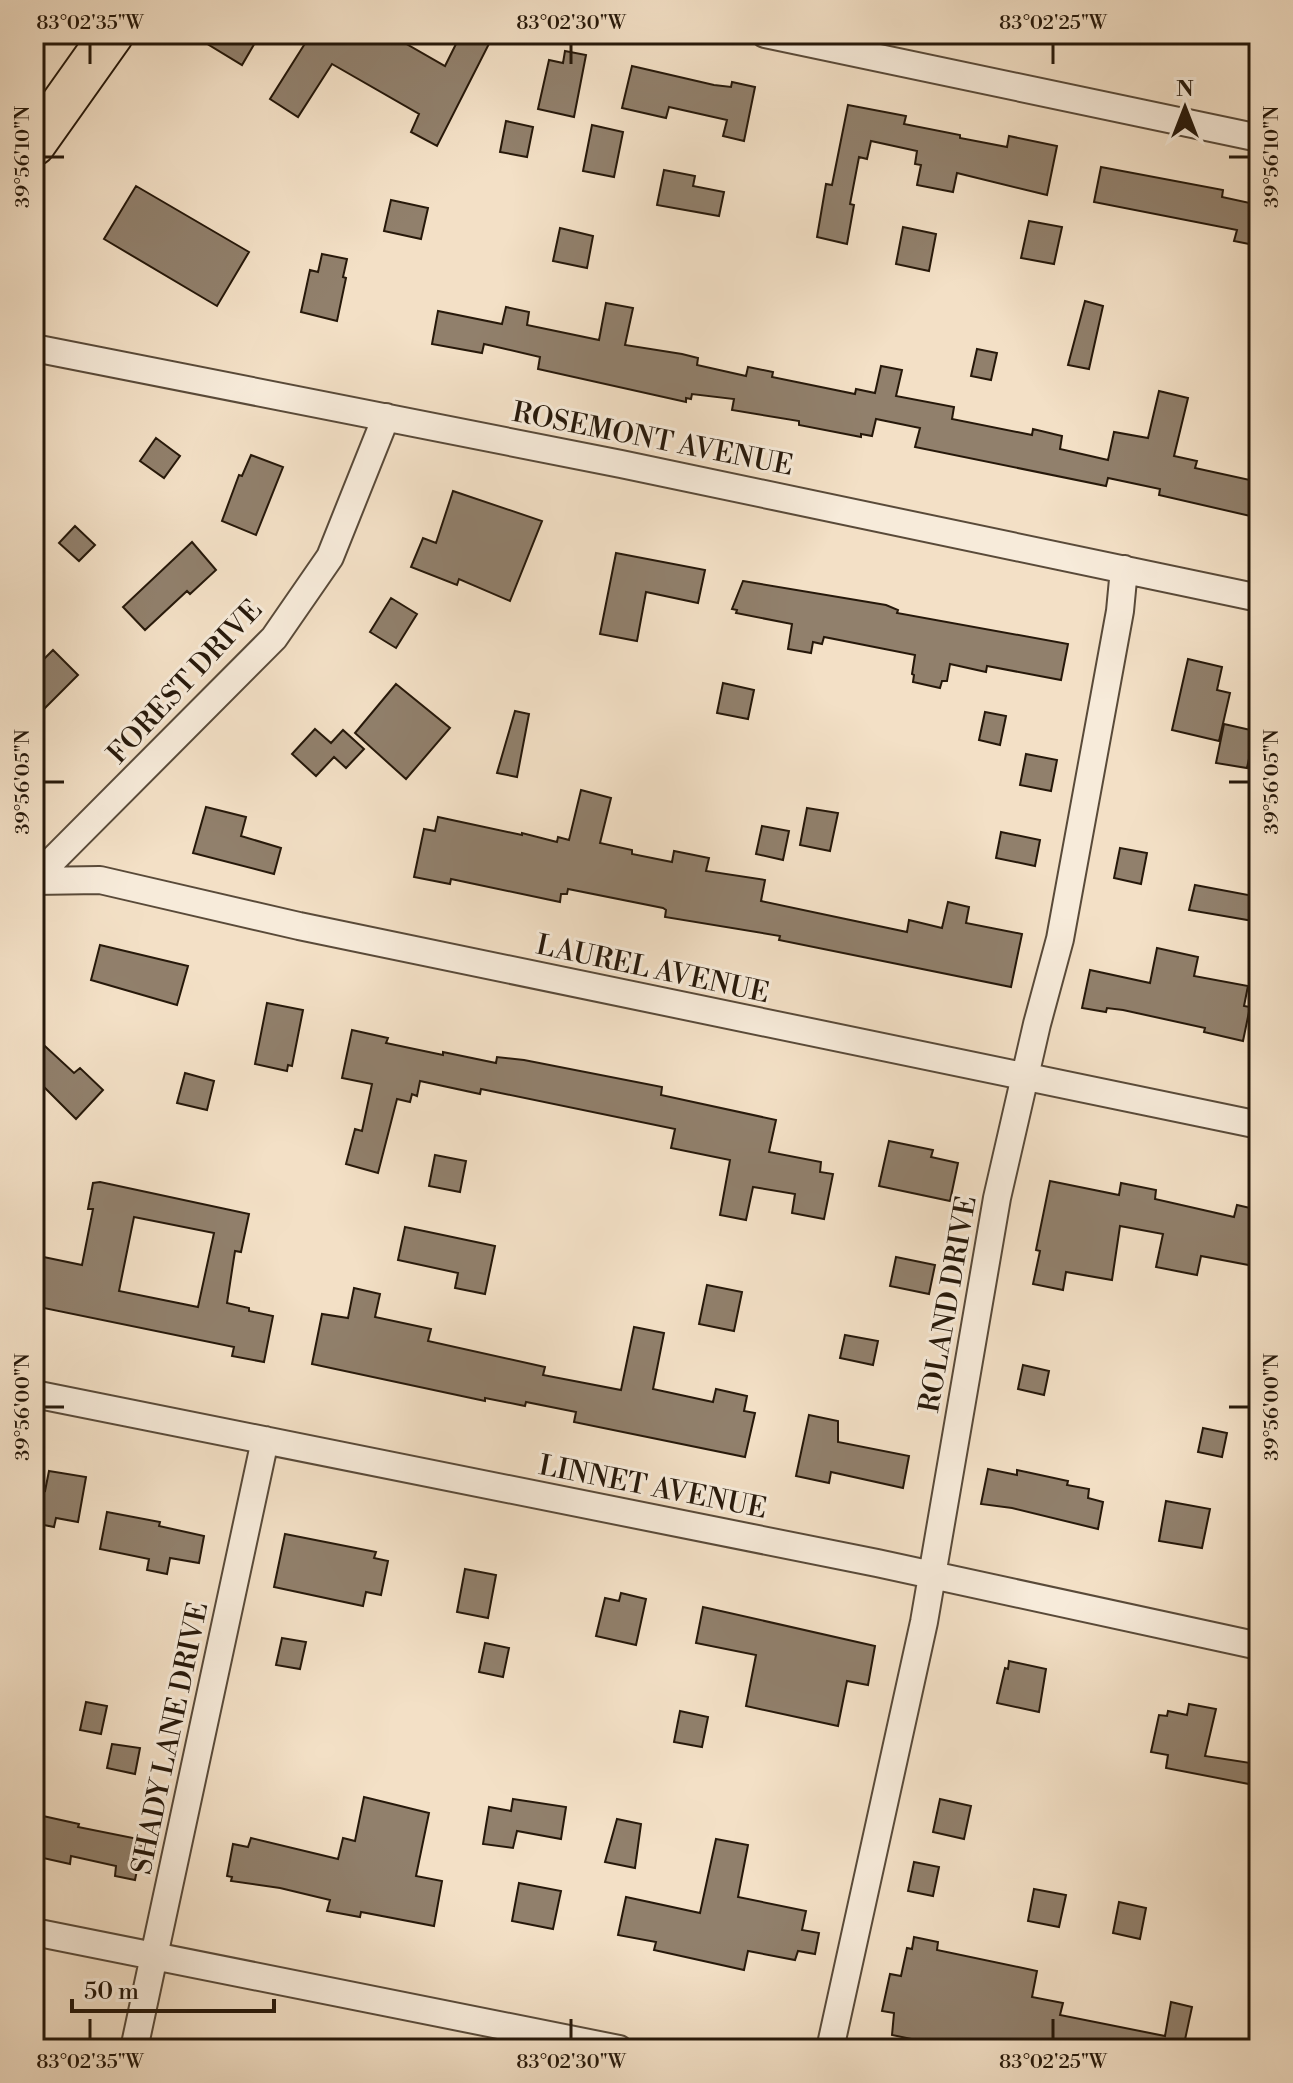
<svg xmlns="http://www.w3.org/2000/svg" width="1293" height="2083" font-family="'Libre Bodoni',serif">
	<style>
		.building { fill: #91806c; stroke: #26180a; stroke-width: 2; fill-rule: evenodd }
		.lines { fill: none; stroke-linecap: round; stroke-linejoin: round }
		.minor-casing { stroke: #594a39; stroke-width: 30 }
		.primary-casing { stroke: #26180a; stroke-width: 46 }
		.minor { stroke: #f7ebda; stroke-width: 26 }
		.primary { stroke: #f3e0c6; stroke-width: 42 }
		.ticks { fill: none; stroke: #26180a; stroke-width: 3 }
		.labels { text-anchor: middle; stroke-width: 6; stroke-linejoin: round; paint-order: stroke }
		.street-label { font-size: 28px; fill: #26180a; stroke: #f7ebda }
		.neatline { fill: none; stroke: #26180a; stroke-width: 3 }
		.ticks-label { font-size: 20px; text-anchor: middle; fill: #26180a }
	</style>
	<rect width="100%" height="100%" fill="#f3e0c6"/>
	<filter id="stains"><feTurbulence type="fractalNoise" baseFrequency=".0025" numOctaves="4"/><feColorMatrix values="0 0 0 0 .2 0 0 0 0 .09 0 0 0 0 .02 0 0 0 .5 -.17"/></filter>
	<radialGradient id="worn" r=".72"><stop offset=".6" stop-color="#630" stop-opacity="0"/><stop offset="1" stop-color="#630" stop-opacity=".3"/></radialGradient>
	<path class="building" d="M191,34H260L242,65Z
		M311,34H389L445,66L461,34H494L437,146L411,132L419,114L332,64L298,117L270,99Z
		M565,51L586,55L574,117L538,109L549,60L563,63Z
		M632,66L714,85L731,87L732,82L755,87L744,141L723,136L727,120L669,107L666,118L622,108Z
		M848,105L906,116L904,124L960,135V138L1007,147L1009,136L1057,146L1047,195L957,173L953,192L917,185L921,165L915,164L917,151L871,141L867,159L859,157L850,204L854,205L847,244L817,237L826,184L832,185Z
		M506,121L533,127L527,157L500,152Z
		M592,125L623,132L614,177L583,171Z
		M1101,167L1223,190L1222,197L1259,205V246L1234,241L1237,230L1094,202Z
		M664,170L695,176L693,186L724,192L719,216L657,205Z
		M136,186L249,252L217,306L104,239Z
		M391,200L428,208L421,239L384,231Z
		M1029,221L1062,227L1054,264L1021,258Z
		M903,227L936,234L929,271L896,264Z
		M560,228L593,236L587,268L553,261Z
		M322,254L347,259L343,277L346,278L337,321L301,312L310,270L318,272Z
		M1085,301L1103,306L1089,369L1068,365Z
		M606,303L633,308L625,345L682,354L698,358L697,365L746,376L748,367L773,372L772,377L855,394L856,389L875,393L881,366L902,370L896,396L954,407L952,419L1032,435L1033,429L1062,436L1060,449L1108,460L1114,432L1148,438L1159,391L1188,398L1174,456L1197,461L1195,468L1259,482V518L1159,495L1160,489L1108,478L1106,486L915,447L920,428L876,419L872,436L861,434V437L799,425V421L732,410L734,399L692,394L691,399L686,398V402L538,369L540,357L484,344L482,353L432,344L438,311L502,324L506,307L529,312L527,325L599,340Z
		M977,349L997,353L991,380L971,376Z
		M156,438L180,456L164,478L140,461Z
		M251,455L283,467L256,535L222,521L239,475L242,476Z
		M453,491L542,521L510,601L459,579L457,585L411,567L423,538L436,543Z
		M75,526L95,545L79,561L59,543Z
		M192,542L216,570L190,594L187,591L145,630L123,607Z
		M616,553L705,570L698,603L646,592L637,641L600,634Z
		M743,581L886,605L898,610L897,613L1068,644L1061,680L987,666L986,672L950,664L947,681H942L940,688L913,682L914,675L912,674L915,655L824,637L822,644L813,642L811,653L788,649L792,624L736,613L737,610L732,609Z
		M391,598L417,614L396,648L370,632Z
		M53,650L78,675L34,719V669Z
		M1188,659L1222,667L1217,690L1230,693L1219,741L1172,730Z
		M723,683L754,690L748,719L717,713Z
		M396,684L450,728L406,779L355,733Z
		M515,711L529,714L517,777L497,773Z
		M985,712L1006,716L1000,745L979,740Z
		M1224,724L1255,731L1247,768L1216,763Z
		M315,729L331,743L343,730L364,749L346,768L334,757L316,776L292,754Z
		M1026,754L1057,760L1051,791L1020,785Z
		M581,790L611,798L600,843L632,850V854L672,862L674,851L709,858L706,871L765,880L761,901L907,932L909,920L942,928L948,902L969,907L966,923L1022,934L1011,987L779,940L780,936L665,917L666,910L663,908L568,889L567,894H561L560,902L451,879L450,884L414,877L424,829L435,831L438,817L522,835V833L557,842L558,837L569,840Z
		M206,807L246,817L241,836L281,848L274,874L193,853Z
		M807,808L838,813L830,851L800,845Z
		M762,826L789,831L783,860L756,854Z
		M1001,832L1040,840L1035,866L996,858Z
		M1120,848L1147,853L1141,884L1114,878Z
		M1195,885L1259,897V922L1189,910Z
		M100,945L188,966L177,1005L91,980Z
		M1157,948L1198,957L1194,976L1248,986L1244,1006L1250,1007L1243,1041L1204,1032L1205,1028L1123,1010L1107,1008L1106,1012L1082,1008L1090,970L1150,983Z
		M267,1003L303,1010L292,1066L288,1065L287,1071L255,1064Z
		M352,1030L388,1038L386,1043L443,1055V1052L496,1063L497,1057L524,1060L662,1087L661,1095L776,1120L769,1152L821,1162L820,1172L833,1174L824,1219L792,1213L795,1194L753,1187L746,1220L720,1215L730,1160L671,1148L675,1129L481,1089L480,1094L420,1081L417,1096L412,1094L410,1102L397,1099L378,1173L346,1164L355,1129L362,1131L372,1084L342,1078Z
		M34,1036L74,1073L80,1068L103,1090L76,1119L34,1077Z
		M185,1073L214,1081L207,1110L177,1103Z
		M889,1141L933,1150L931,1157L958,1163L950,1201L879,1186Z
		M435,1155L466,1161L460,1192L429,1186Z
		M1050,1181L1119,1195L1121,1183L1156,1190L1155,1199L1234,1217L1237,1205L1259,1210V1267L1201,1256L1197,1275L1156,1267L1163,1234L1120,1226L1112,1280L1066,1272L1063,1290L1033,1284L1040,1251L1036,1250Z
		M100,1182L249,1214L241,1252L235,1251L227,1303L249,1308V1311L273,1316L264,1362L232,1356L234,1347L34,1306V1255L82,1265L93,1209H88L93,1183ZM134,1217L214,1233L198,1307L119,1291Z
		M405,1227L495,1246L485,1294L455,1288L458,1273L398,1260Z
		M896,1257L935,1265L929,1294L890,1286Z
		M707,1285L742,1292L734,1331L699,1324Z
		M354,1288L380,1294L375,1317L431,1329L428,1341L545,1367L543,1375L621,1390L634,1327L664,1333L653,1389L713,1402L716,1389L747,1396L744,1411L755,1413L745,1457L574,1422L576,1412L526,1402L525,1406L485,1398V1401L312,1364L322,1314L348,1318Z
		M845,1335L878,1341L873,1365L840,1358Z
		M1023,1365L1049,1371L1044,1395L1018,1389Z
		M809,1415L838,1421V1442L909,1456L903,1488L831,1472L829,1483L796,1476Z
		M1203,1428L1227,1433L1222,1457L1198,1452Z
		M988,1469L1017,1475V1470L1068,1481L1067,1485L1089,1489L1088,1498L1103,1502L1098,1529L1012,1508L981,1504Z
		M49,1471L86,1477L78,1522L56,1518L54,1527L34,1523V1489L45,1491Z
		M1166,1501L1210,1509L1202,1548L1159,1541Z
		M107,1512L160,1522L159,1526L204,1536L199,1563L170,1558L167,1574L147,1570L149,1559L100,1549Z
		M285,1534L376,1552L374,1558L388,1561L381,1595L366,1592L363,1606L274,1587Z
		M465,1569L496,1575L488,1618L457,1612Z
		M621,1593L646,1599L636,1645L596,1636L605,1598L619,1601Z
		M703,1607L875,1646L868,1685L847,1681L838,1726L746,1706L756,1655L696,1643Z
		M282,1638L306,1642L300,1669L276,1665Z
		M485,1643L509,1648L503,1677L479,1672Z
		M1009,1661L1046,1669L1039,1712L997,1703L1005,1668L1008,1669Z
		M86,1702L107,1706L101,1734L80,1730Z
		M1189,1704L1216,1709L1205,1756L1257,1764L1254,1785L1166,1768L1168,1755L1151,1752L1159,1715L1167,1716L1168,1711L1187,1715Z
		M680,1711L708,1717L702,1747L674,1742Z
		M112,1744L140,1748L135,1774L107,1768Z
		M364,1797L429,1813L416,1876L442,1881L434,1926L361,1912L360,1917L327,1911L330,1900L280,1888L231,1881L232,1877L227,1876L233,1844L248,1847L251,1838L338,1859L343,1838L355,1841Z
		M513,1799L566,1807L561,1839L517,1831L513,1848L483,1844L489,1807L511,1811Z
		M940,1799L971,1806L964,1839L933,1832Z
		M34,1814L79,1824L78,1827L143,1840L135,1880L115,1876L116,1866L71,1856L70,1864L34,1856Z
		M617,1819L641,1824L635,1868L605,1862Z
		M716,1839L748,1845L738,1897L806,1911L802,1930L819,1933L815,1954L798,1951L795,1960L748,1951L744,1970L654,1950L656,1942L618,1935L626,1897L700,1913Z
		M914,1862L939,1867L933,1896L908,1891Z
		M519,1883L561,1891L553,1929L512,1921Z
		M1034,1889L1066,1895L1059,1927L1028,1921Z
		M1119,1902L1146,1908L1140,1939L1113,1933Z
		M914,1937L938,1942L937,1950L1037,1971L1032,1997L1063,2003L1060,2015L1165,2036L1171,2002L1192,2007L1183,2049H960L892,2035L894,2013L882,2011L890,1974L901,1976L907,1948L912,1949Z"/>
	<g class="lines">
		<g class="minor-casing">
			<path id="minor" d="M765,34L1259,138
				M34,348L621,464L1259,598
				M34,879L274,638L330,557L386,417
				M34,881L100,880L299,926L1259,1125
				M34,1394L877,1563L1259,1646
				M34,1932L619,2049
				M134,2049L265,1440
				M830,2049L924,1622L997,1198L1037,1024L1060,939L1120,611L1124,569"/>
		</g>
		<g class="primary-casing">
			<path id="primary" d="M34,144L112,34"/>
		</g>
		<use href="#minor" class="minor"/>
		<use href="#primary" class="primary"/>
	</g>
	<path class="ticks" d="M90,44V64M571,44V64M1053,44V64M44,157H64M1229,157H1249M44,782H64M1229,782H1249M44,1407H64M1229,1407H1249M90,2019V2039M571,2019V2039M1053,2019V2039"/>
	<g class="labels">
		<g class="street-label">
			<text transform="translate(653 438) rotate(11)" y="10">ROSEMONT AVENUE</text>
			<text transform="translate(184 681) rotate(-47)" y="10">FOREST DRIVE</text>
			<text transform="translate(653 968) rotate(12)" y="10">LAUREL AVENUE</text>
			<text transform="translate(947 1304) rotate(-80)" y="10">ROLAND DRIVE</text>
			<text transform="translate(653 1486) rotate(11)" y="10">LINNET AVENUE</text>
			<text transform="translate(169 1738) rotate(-78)" y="10">SHADY LANE DRIVE</text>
		</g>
	</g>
	<rect width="1293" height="2083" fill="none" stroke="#f3e0c6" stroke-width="88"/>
	<g transform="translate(1185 108)" stroke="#f7ebda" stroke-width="6" paint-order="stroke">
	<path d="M0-6L14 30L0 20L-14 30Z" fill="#26180a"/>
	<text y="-12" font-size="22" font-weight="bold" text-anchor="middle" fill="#26180a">N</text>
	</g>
	<path d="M72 1999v12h202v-12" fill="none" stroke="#26180a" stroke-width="4"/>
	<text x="84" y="1999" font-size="24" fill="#26180a" stroke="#f7ebda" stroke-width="6" paint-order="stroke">50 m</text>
	<rect x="44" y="44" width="1205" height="1995" class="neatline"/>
	<g class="ticks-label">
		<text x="90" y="29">83°02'35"W</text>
		<text x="571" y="29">83°02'30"W</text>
		<text x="1053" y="29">83°02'25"W</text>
		<text transform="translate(22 157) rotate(-90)" y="7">39°56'10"N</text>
		<text transform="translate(1271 157) rotate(-90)" y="7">39°56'10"N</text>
		<text transform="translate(22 782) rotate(-90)" y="7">39°56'05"N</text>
		<text transform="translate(1271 782) rotate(-90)" y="7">39°56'05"N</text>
		<text transform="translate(22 1407) rotate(-90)" y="7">39°56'00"N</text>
		<text transform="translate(1271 1407) rotate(-90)" y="7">39°56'00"N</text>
		<text x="90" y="2068">83°02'35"W</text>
		<text x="571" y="2068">83°02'30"W</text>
		<text x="1053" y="2068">83°02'25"W</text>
	</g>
	<rect width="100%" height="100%" filter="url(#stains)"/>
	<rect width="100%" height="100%" fill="url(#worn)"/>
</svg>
